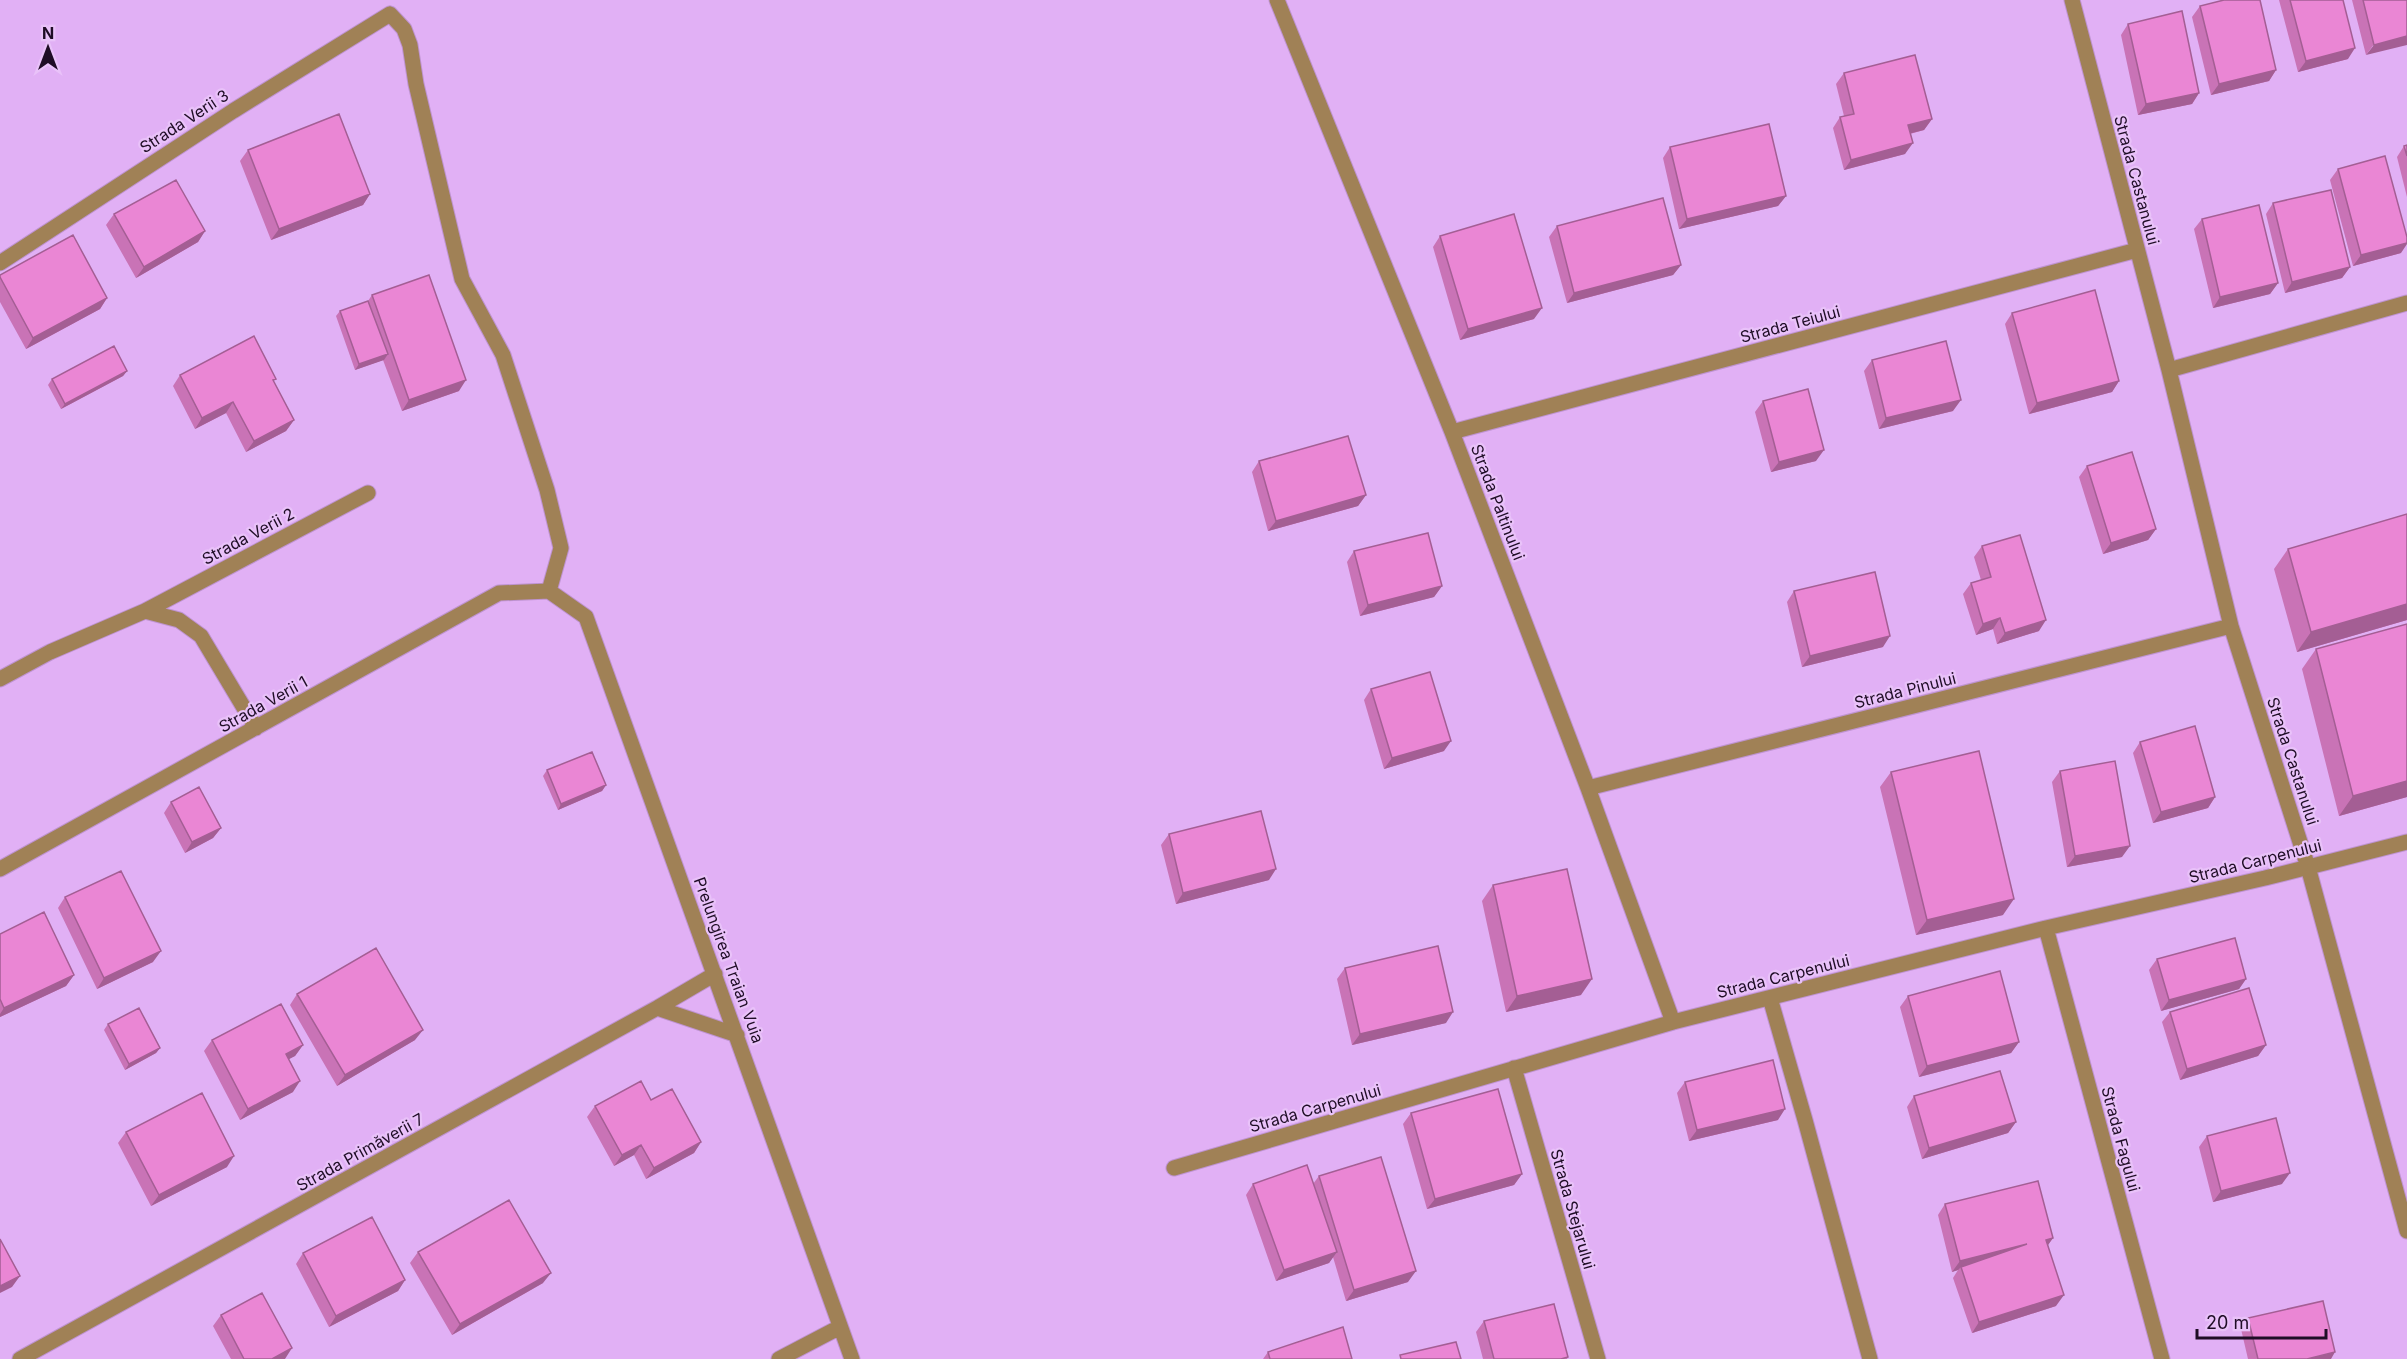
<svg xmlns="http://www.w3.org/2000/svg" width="2407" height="1359" font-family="Inter,sans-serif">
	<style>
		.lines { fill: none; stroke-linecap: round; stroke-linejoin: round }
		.minor-casing { stroke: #be93d0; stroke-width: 17 }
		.minor { stroke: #a08156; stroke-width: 15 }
		.wall { fill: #c973b6 }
		.shaded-wall { fill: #a45e94 }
		.building { fill: #ea86d4; stroke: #a45e94; stroke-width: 1.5 }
		.labels { text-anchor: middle; stroke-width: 4.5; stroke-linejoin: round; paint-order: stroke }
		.street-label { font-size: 16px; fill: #1f0d26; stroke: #e9c2f9 }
	</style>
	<rect width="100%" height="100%" fill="#e1b0f5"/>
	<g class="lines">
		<g class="minor-casing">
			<path id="minor" d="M1277,0L1452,432L1588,788L1673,1022
				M2072,0L2169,370L2231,626L2308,867L2407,1231
				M390,14L404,29L410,45L416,84L462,279L503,355L547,490L561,548L549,591
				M0,263L233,111L390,14
				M2169,370L2407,303
				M1452,432L2137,250
				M549,591L586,617L852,1359
				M145,611L368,493
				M0,679L50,652L145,611L179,620L201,636L256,728
				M1588,788L2231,626
				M0,869L499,593L549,591
				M2046,928L2162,1359
				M1770,998L1805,1120L1870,1359
				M657,1008L737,1035
				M1514,1068L1598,1359
				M1174,1168L1673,1022L2046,928L2265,878L2407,842
				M20,1359L657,1008L715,974
				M779,1359L840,1327"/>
		</g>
		<use href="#minor" class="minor"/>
	</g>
	<path class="wall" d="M2279,0H2343L2348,59L2298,72Z
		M2352,0H2407L2366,55Z
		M2200,6L2276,70L2269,81L2211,95L2192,17Z
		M2128,24L2199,93L2192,104L2138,115L2121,35Z
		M1844,73L1932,119L1924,130L1910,134L1905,154L1844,170L1833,128L1840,117L1844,116L1836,84Z
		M2407,145V197L2397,157L2404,146Z
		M1670,147L1786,196L1778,206L1679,229L1663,158Z
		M248,150L370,194L363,205L271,240L240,161Z
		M2338,169L2401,253L2353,266L2330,180Z
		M2273,203L2350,267L2342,278L2285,293L2266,214Z
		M114,214L205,231L198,242L136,278L106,225Z
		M2202,219L2278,283L2270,294L2213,308L2194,229Z
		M1557,226L1681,265L1673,275L1567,303L1549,237Z
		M1440,236L1534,319L1460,340L1433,247Z
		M0,275L107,298L100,309L26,349L0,302Z
		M372,295L459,391L402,411L383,360L355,370L336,316L340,311L368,301Z
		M2012,313L2119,381L2112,392L2029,414L2005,324Z
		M1872,360L1953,411L1879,429L1864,371Z
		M127,371L123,376L61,409L48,385L52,379Z
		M180,375L274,382L294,420L286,431L246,452L226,413L195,429L173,386Z
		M1763,401L1816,461L1771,472L1755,412Z
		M1259,461L1366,495L1358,506L1268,531L1252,472Z
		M2087,466L2156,529L2148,540L2103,554L2079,477Z
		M2407,514V620L2297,652L2274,569L2288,549Z
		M1982,546L2039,631L1997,644L1993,629L1976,635L1963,594L1971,583L1981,580L1974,557Z
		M1354,551L1442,586L1434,597L1360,616L1347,562Z
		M1794,591L1883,647L1802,667L1787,602Z
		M2316,649L2407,797L2339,816L2302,669Z
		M1371,689L1444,751L1384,769L1364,700Z
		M2140,742L2215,797L2208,808L2153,823L2133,753Z
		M547,770L606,785L602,791L558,810L543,776Z
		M2060,771L2122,857L2067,867L2052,782Z
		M1891,772L2003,915L1916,935L1880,787Z
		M171,802L221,828L213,838L185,853L164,813Z
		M1169,834L1269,880L1176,904L1161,845Z
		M1493,885L1581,995L1506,1012L1482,901Z
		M65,897L153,962L97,989L58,908Z
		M0,934L74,975L66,986L0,1017Z
		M2157,959L2246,979L2239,989L2161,1011L2149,970Z
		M1345,968L1446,1023L1352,1045L1337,979Z
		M297,994L415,1040L337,1086L290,1005Z
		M1908,996L2019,1042L2011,1053L1919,1077L1900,1007Z
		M2170,1012L2266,1045L2258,1056L2180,1080L2162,1022Z
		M108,1024L160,1048L156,1053L125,1070L104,1030Z
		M212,1040L303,1045L295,1056L288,1059L293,1092L240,1120L204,1051Z
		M1685,1082L1778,1120L1689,1141L1677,1093Z
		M1914,1096L2016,1122L2008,1133L1922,1159L1907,1107Z
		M651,1100L701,1142L694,1153L646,1179L634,1155L614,1166L587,1117L595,1106Z
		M1411,1113L1522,1174L1514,1185L1427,1209L1403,1124Z
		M126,1132L227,1167L151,1206L118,1143Z
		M2207,1136L2282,1184L2213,1202L2199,1147Z
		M1319,1176L1408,1282L1346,1301L1333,1257L1329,1263L1276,1281L1246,1195L1253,1184H1313Z
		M1945,1204L2053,1238L2048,1245L2056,1306L1972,1333L1953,1278L1958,1270L1952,1272L1938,1215Z
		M418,1252L543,1283L452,1335L410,1263Z
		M303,1253L405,1280L398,1291L329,1327L296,1264Z
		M221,1315L284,1359H231L213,1326Z
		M2248,1318L2331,1359H2248L2241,1329Z
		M1484,1321L1568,1357L1567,1359H1483L1476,1332Z
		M1268,1352L1352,1359H1263Z"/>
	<path class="shaded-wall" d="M2407,36V45L2366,55L2374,45Z
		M2355,48L2348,59L2298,72L2306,61Z
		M2276,70L2269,81L2211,95L2219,84Z
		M2199,93L2192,104L2138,115L2146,104Z
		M1932,119L1924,130L1900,136L1908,125Z
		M1913,143L1905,154L1844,170L1851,160Z
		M370,194L363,205L271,240L279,229Z
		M1786,196L1778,206L1679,229L1687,219Z
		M205,231L198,242L136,278L144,267Z
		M2407,243V244L2401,253L2353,266L2361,255Z
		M1681,265L1673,275L1567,303L1574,293Z
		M2350,267L2342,278L2285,293L2292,282Z
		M2278,283L2270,294L2213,308L2220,297Z
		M107,298L100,309L26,349L33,338Z
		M1542,308L1534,319L1460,340L1468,329Z
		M388,354L384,360L355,370L359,364Z
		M127,371L123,376L61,409L65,404Z
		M466,380L459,391L402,411L409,400Z
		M2119,381L2112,392L2029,414L2037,403Z
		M1961,400L1953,411L1879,429L1886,418Z
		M233,402L226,413L195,429L202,418Z
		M294,420L286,431L246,452L254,441Z
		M1824,450L1816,461L1771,472L1779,462Z
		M1366,495L1358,506L1268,531L1276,521Z
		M2156,529L2148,540L2103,554L2111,543Z
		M1442,586L1434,597L1360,616L1368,605Z
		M2407,604V620L2297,652L2311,632Z
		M2000,618L1993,629L1976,635L1983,624Z
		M2046,620L2039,631L1997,644L2005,633Z
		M1890,636L1883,647L1802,667L1810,656Z
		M1451,741L1444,751L1384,769L1392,758Z
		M2407,781V797L2339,816L2353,796Z
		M606,785L602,791L558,810L561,804Z
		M2215,797L2208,808L2153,823L2161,812Z
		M221,828L213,838L185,853L192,842Z
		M2130,846L2122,857L2067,867L2075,856Z
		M1276,869L1269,880L1176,904L1183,893Z
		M2014,899L2003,915L1916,935L1927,920Z
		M161,951L153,962L97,989L104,978Z
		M74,975L66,986L0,1017V1014L4,1008Z
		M1592,979L1581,995L1506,1012L1517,996Z
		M2246,979L2239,989L2161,1011L2169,1000Z
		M1453,1012L1446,1023L1352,1045L1360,1034Z
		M423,1030L415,1040L337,1086L345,1075Z
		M2019,1042L2011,1053L1919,1077L1927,1066Z
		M303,1045L295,1056L278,1065L286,1054Z
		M2266,1045L2258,1056L2180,1080L2187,1069Z
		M160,1048L156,1053L125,1070L129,1064Z
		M300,1081L293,1092L240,1120L248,1109Z
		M1785,1109L1778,1120L1689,1141L1697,1130Z
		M2016,1122L2008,1133L1922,1159L1929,1148Z
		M701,1142L694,1153L646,1179L654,1168Z
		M641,1145L634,1155L614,1166L622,1155Z
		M234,1156L227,1167L151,1206L159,1195Z
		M2290,1173L2282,1184L2213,1202L2221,1191Z
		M1522,1174L1514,1185L1427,1209L1435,1199Z
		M2053,1238L2045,1249L2046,1240Z
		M2027,1244L1961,1267L1958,1270L1952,1272L1960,1261Z
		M1337,1252L1329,1263L1276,1281L1284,1270Z
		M1416,1271L1408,1282L1346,1301L1354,1290Z
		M551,1273L543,1283L452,1335L460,1324Z
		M20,1276L12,1287L0,1293V1286Z
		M405,1280L398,1291L329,1327L336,1316Z
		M2064,1295L2056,1306L1972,1333L1979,1322Z
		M292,1348L285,1359H272Z
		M2335,1352L2331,1359H2307Z"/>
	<path class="building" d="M2224,0H2260L2276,70L2219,84L2200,6Z
		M2290,0H2343L2355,48L2306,61Z
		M2363,0H2407V36L2374,45Z
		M2182,11L2199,93L2146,104L2128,24Z
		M1915,55L1932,119L1908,125L1913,143L1851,160L1840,117L1854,114L1844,73Z
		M339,114L370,194L279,229L248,150Z
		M1769,124L1786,196L1687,219L1670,147Z
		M2407,145V156L2404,146Z
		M2385,156L2407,237V243L2361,255L2338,169Z
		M176,180L205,231L144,267L114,214Z
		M2331,190L2350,267L2292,282L2273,203Z
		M1663,198L1681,265L1574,293L1557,226Z
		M2259,205L2278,283L2220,297L2202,219Z
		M1514,214L1542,308L1468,329L1440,236Z
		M73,235L107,298L33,338L0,277V275Z
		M429,275L466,380L409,400L372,295Z
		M2095,290L2119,381L2037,403L2012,313Z
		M368,301L388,354L359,364L340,311Z
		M254,336L276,379L273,380L294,420L254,441L233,402L202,418L180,375Z
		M1946,341L1961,400L1886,418L1872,360Z
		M114,346L127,371L65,404L52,379Z
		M1808,389L1824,450L1779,462L1763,401Z
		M1348,436L1366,495L1276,521L1259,461Z
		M2132,452L2156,529L2111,543L2087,466Z
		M2407,514V604L2311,632L2288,549Z
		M1428,533L1442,586L1368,605L1354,551Z
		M2020,535L2046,620L2005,633L2000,618L1983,624L1971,583L1991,577L1982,546Z
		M1875,572L1890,636L1810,656L1794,591Z
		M2407,624V781L2353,796L2316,649Z
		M1430,672L1451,741L1392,758L1371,689Z
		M2195,726L2215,797L2161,812L2140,742Z
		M1979,751L2014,899L1927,920L1891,772Z
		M592,752L606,785L561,804L547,770Z
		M2115,761L2130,846L2075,856L2060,771Z
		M199,787L221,828L192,842L171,802Z
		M1261,811L1276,869L1183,893L1169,834Z
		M1567,869L1592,979L1517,996L1493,885Z
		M121,871L161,951L104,978L65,897Z
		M44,912L74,975L4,1008L0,999V934Z
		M2235,938L2246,979L2169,1000L2157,959Z
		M1438,946L1453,1012L1360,1034L1345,968Z
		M376,948L423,1030L345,1075L297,994Z
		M2000,971L2019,1042L1927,1066L1908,996Z
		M2249,988L2266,1045L2187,1069L2170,1012Z
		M281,1004L303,1045L286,1054L300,1081L248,1109L212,1040Z
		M139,1008L160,1048L129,1064L108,1024Z
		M1773,1060L1785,1109L1697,1130L1685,1082Z
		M2000,1071L2016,1122L1929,1148L1914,1096Z
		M641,1081L651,1100L672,1089L701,1142L654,1168L641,1145L622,1155L595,1106Z
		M1498,1089L1522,1174L1435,1199L1411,1113Z
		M202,1093L234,1156L159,1195L126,1132Z
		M2276,1118L2290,1173L2221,1191L2207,1136Z
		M1381,1157L1416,1271L1354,1290L1319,1176Z
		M1307,1165L1337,1252L1284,1270L1253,1184Z
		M2038,1181L2053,1238L2046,1240L2064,1295L1979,1322L1961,1267L2027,1244L1960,1261L1945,1204Z
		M509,1200L551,1273L460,1324L418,1252Z
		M372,1217L405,1280L336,1316L303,1253Z
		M0,1239L20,1276L0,1286Z
		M262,1293L292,1348L272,1359H244L221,1315Z
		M2323,1301L2335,1352L2307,1359H2258L2248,1318Z
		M1554,1304L1568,1357L1561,1359H1494L1484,1321Z
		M1343,1327L1352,1359H1270L1268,1352Z
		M1456,1342L1461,1359H1401L1400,1355Z"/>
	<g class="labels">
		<g class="street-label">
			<text transform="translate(184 121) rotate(-33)" y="6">Strada Verii 3</text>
			<text transform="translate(2137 180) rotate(75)" y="6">Strada Castanului</text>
			<text transform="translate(1790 324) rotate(-15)" y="6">Strada Teiului</text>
			<text transform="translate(1498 502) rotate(69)" y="6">Strada Paltinului</text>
			<text transform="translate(248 536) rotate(-28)" y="6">Strada Verii 2</text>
			<text transform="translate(1905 690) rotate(-14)" y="6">Strada Pinului</text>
			<text transform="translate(263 704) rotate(-29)" y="6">Strada Verii 1</text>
			<text transform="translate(2293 761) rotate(72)" y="6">Strada Castanului</text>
			<text transform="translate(2255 861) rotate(-14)" y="6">Strada Carpenului</text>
			<text transform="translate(729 960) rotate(70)" y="6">Prelungirea Traian Vuia</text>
			<text transform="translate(1783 976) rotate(-14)" y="6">Strada Carpenului</text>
			<text transform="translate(1315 1108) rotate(-16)" y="6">Strada Carpenului</text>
			<text transform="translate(2121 1139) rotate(75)" y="6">Strada Fagului</text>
			<text transform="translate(360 1152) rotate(-29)" y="6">Strada Primăverii 7</text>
			<text transform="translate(1573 1209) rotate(74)" y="6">Strada Stejarului</text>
		</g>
	</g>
	<g transform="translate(48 48)" stroke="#e9c2f9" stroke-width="4.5" paint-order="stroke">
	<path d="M0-4.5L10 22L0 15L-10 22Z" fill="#1f0d26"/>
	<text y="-9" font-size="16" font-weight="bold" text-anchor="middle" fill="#1f0d26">N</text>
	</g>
	<path d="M2197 1329v9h129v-9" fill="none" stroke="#1f0d26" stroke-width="3"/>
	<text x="2206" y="1329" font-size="18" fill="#1f0d26" stroke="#e9c2f9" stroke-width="4.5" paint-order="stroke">20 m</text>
</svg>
